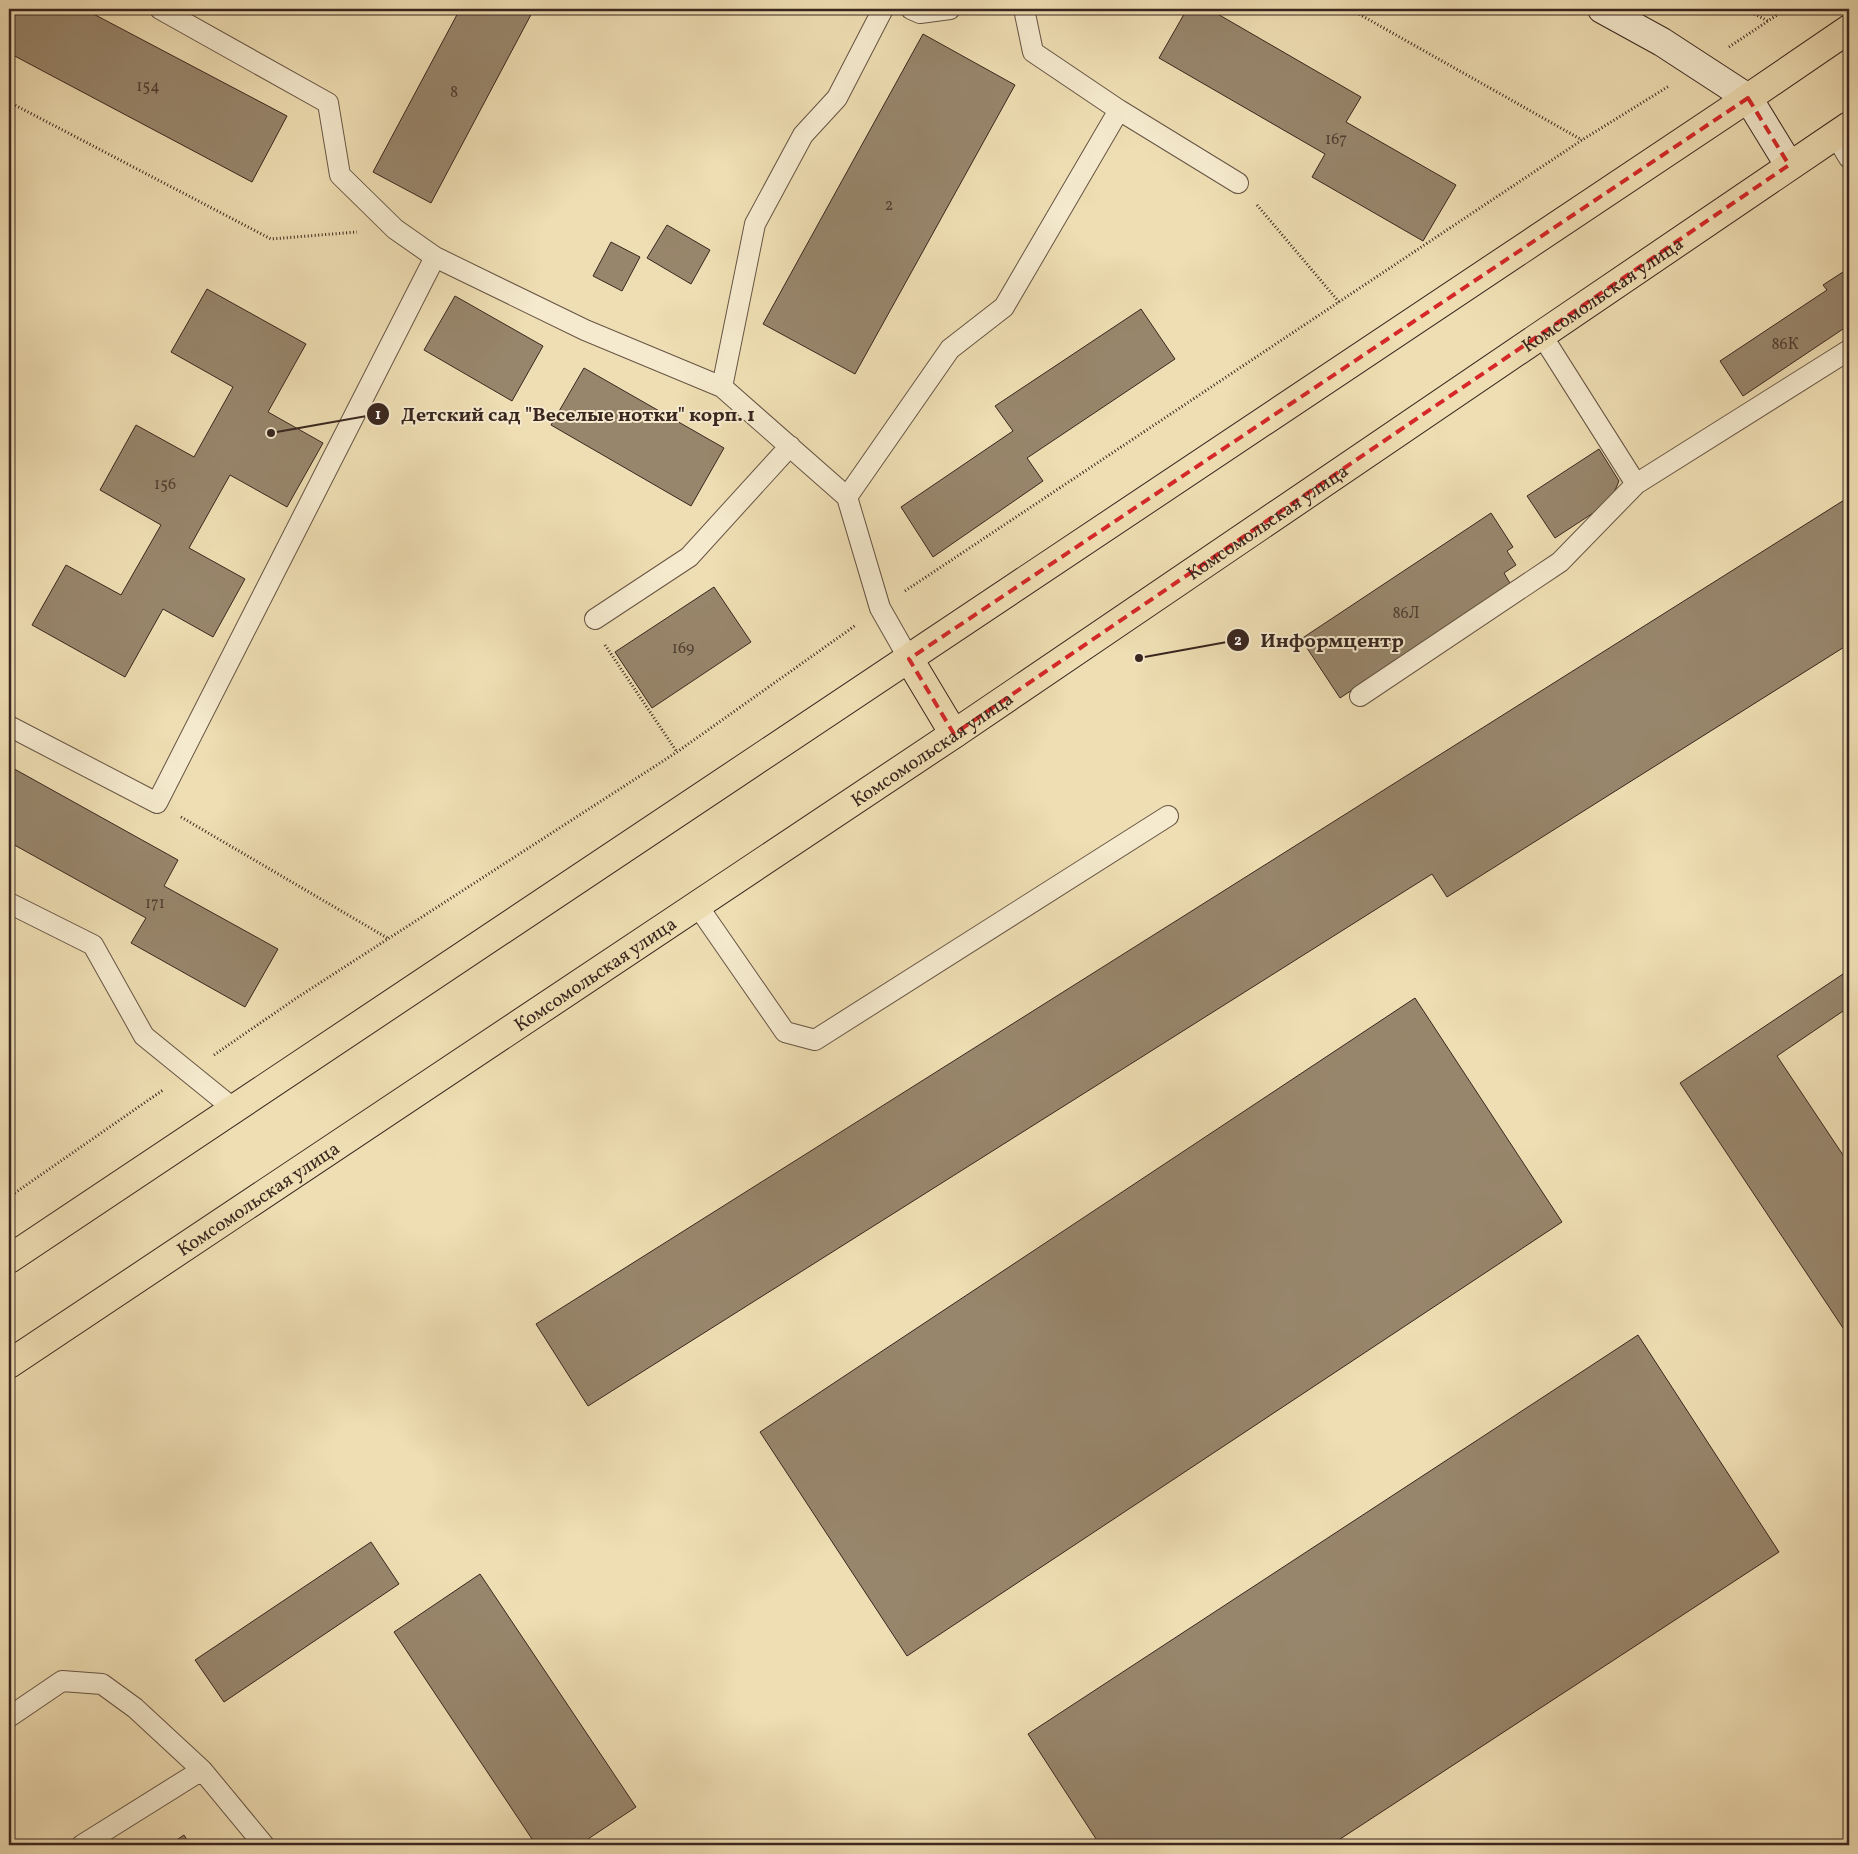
<svg xmlns="http://www.w3.org/2000/svg" width="1858" height="1854" font-family="Vollkorn,serif">
	<style>
		.building { fill: #98866c; stroke: #39261f }
		.lines { fill: none; stroke-linecap: round; stroke-linejoin: round }
		.lane-casing { stroke: #665444; stroke-width: 22 }
		.secondary-casing { stroke: #39261f; stroke-width: 30 }
		.primary-casing { stroke: #39261f; stroke-width: 30 }
		.path { stroke: #39261f; stroke-width: 3; stroke-dasharray: 1 2.5; stroke-linecap: butt }
		.lane { stroke: #f5eace; stroke-width: 20 }
		.secondary { stroke: #f5eace; stroke-width: 28 }
		.primary { stroke: #efdeb3; stroke-width: 28 }
		.marked { fill: none; stroke: #d62828; stroke-width: 4; stroke-dasharray: 10 6; stroke-linejoin: round }
		.labels { text-anchor: middle; stroke-width: 4; stroke-linejoin: round; paint-order: stroke }
		.number-label { font-size: 16px; fill: #513e32 }
		.street-label { font-size: 19px; fill: #39261f; stroke: #f5eace }
		.leader { fill: none; stroke: #39261f; stroke-width: 2 }
		.callout-dot { fill: #39261f; stroke: #f5eace; stroke-width: 2 }
		.mark-label { font-size: 15px; text-anchor: middle; font-weight: bold; fill: #fff }
		.callout-label { font-size: 20px; text-anchor: middle; font-weight: bold; fill: #39261f; stroke: #f5eace; stroke-width: 4; stroke-linejoin: round; paint-order: stroke }
	</style>
	<rect width="100%" height="100%" fill="#efdeb3"/>
	<filter id="stains"><feTurbulence type="fractalNoise" baseFrequency=".004" numOctaves="4"/><feColorMatrix values="0 0 0 0 .2 0 0 0 0 .09 0 0 0 0 .02 0 0 0 .5 -.17"/></filter>
	<radialGradient id="worn" r=".72"><stop offset=".6" stop-color="#630" stop-opacity="0"/><stop offset="1" stop-color="#630" stop-opacity=".3"/></radialGradient>
	<path class="building" d="M9,9H84L287,116L252,182L9,53Z
		M460,9H534L431,203L373,172Z
		M1187,9H1209L1361,97L1346,122L1456,185L1423,241L1312,177L1325,154L1159,58Z
		M923,34L1015,85L855,374L763,324Z
		M667,225L710,250L691,284L647,258Z
		M611,242L640,257L622,291L593,276Z
		M1849,268V325L1743,396L1720,361L1827,290L1823,285Z
		M207,289L306,344L268,412L323,443L287,507L230,475L189,548L245,579L213,637L163,609L125,677L32,625L66,565L121,595L161,525L100,490L136,425L194,457L233,387L171,352Z
		M455,296L543,346L512,401L424,350Z
		M1141,309L1175,359L1027,458L1043,481L933,557L901,507L1013,431L995,406Z
		M584,368L724,448L691,506L551,425Z
		M1599,449L1619,481L1610,502L1555,538L1527,496Z
		M1849,497V644L1447,897L1432,874L588,1406L536,1324Z
		M1491,513L1513,547L1507,551L1516,565L1504,573L1511,585L1340,698L1301,639Z
		M714,587L751,642L652,708L615,652Z
		M9,766L178,860L164,886L278,949L245,1007L131,943L146,918L9,842Z
		M1849,970V1007L1777,1056L1849,1164V1337L1680,1083Z
		M1415,998L1562,1222L907,1656L760,1432Z
		M1638,1335L1779,1552L1331,1845H1100L1028,1734Z
		M371,1542L399,1584L224,1702L195,1660Z
		M480,1574L636,1807L579,1845H536L394,1632Z
		M184,1835L190,1845H169Z"/>
	<g class="lines">
		<g class="lane-casing">
			<path id="lane" d="M160,9L328,103L340,175L395,229L435,257L585,330L722,387L847,497L880,608L909,659
				M911,9L920,13L950,9
				M1024,9L1033,52L1119,110L1238,183
				M1835,135L1849,158
				M722,387L755,224L803,135L837,98L883,9
				M1636,484L1849,350
				M847,497L950,349L1004,307L1119,110
				M595,619L689,557L790,446
				M1360,696L1560,562L1636,484L1541,334
				M9,726L157,803L435,257
				M9,903L93,945L144,1036L234,1109
				M697,905L785,1032L815,1040L1168,816
				M9,1717L62,1681L102,1684L135,1708L202,1770
				M82,1845L202,1770L264,1845"/>
		</g>
		<g class="secondary-casing">
			<path id="secondary" d="M1602,9L1662,42L1748,98L1789,165"/>
		</g>
		<g class="primary-casing">
			<g id="primary">
				<path d="M909,659L954,734"/>
				<path d="M9,1259L1748,98L1849,29"/>
				<path id="s1" d="M9,1364L954,734L1849,126"/>
			</g>
		</g>
		<path class="path" d="M1350,9L1582,140
			M1745,9L1768,21
			M1729,47L1786,9
			M9,102L271,239L357,232
			M1257,205L1339,302
			M905,591L1582,140L1669,86
			M605,645L677,752
			M181,817L389,939
			M214,1055L295,999L677,752L856,625
			M9,1197L163,1090"/>
		<use href="#lane" class="lane"/>
		<use href="#secondary" class="secondary"/>
		<use href="#primary" class="primary"/>
	</g>
	<path class="marked" d="M1748,98L1789,165L954,734L909,659Z"/>
	<g class="labels">
		<g class="number-label">
			<text x="148" y="91">154</text>
			<text x="454" y="97">8</text>
			<text x="1336" y="144">167</text>
			<text x="889" y="210">2</text>
			<text x="1785" y="349">86К</text>
			<text x="165" y="489">156</text>
			<text x="1406" y="618">86Л</text>
			<text x="683" y="653">169</text>
			<text x="155" y="908">171</text>
		</g>
		<g class="street-label">
			<text dy="7" stroke="none"><textPath href="#s1" startOffset="1919">Комсомольская улица</textPath></text>
			<text dy="7" stroke="none"><textPath href="#s1" startOffset="1514">Комсомольская улица</textPath></text>
			<text dy="7" stroke="none"><textPath href="#s1" startOffset="1109">Комсомольская улица</textPath></text>
			<text dy="7" stroke="none"><textPath href="#s1" startOffset="704">Комсомольская улица</textPath></text>
			<text dy="7" stroke="none"><textPath href="#s1" startOffset="299">Комсомольская улица</textPath></text>
		</g>
	</g>
	<path class="leader" d="M271 433L378 414M1139 658L1238 640"/>
	<g class="callout-dot">
		<circle cx="271" cy="433" r="5"/>
		<circle cx="1139" cy="658" r="5"/>
		<circle cx="378" cy="414" r="12"/>
		<circle cx="1238" cy="640" r="12"/>
	</g>
	<g class="mark-label">
		<text x="378" y="419">1</text>
		<text x="1238" y="645">2</text>
	</g>
	<g class="callout-label">
		<text x="578" y="421">Детский сад "Веселые нотки" корп. 1</text>
		<text x="1332" y="647">Информцентр</text>
	</g>
	<rect width="1858" height="1854" fill="none" stroke="#efdeb3" stroke-width="30"/>
	<rect x="10" y="10" width="1838" height="1834" fill="none" stroke="#39261f" stroke-width="2.5"/>
	<rect x="15" y="15" width="1828" height="1824" fill="none" stroke="#39261f"/>
	<rect width="100%" height="100%" filter="url(#stains)"/>
	<rect width="100%" height="100%" fill="url(#worn)"/>
</svg>
